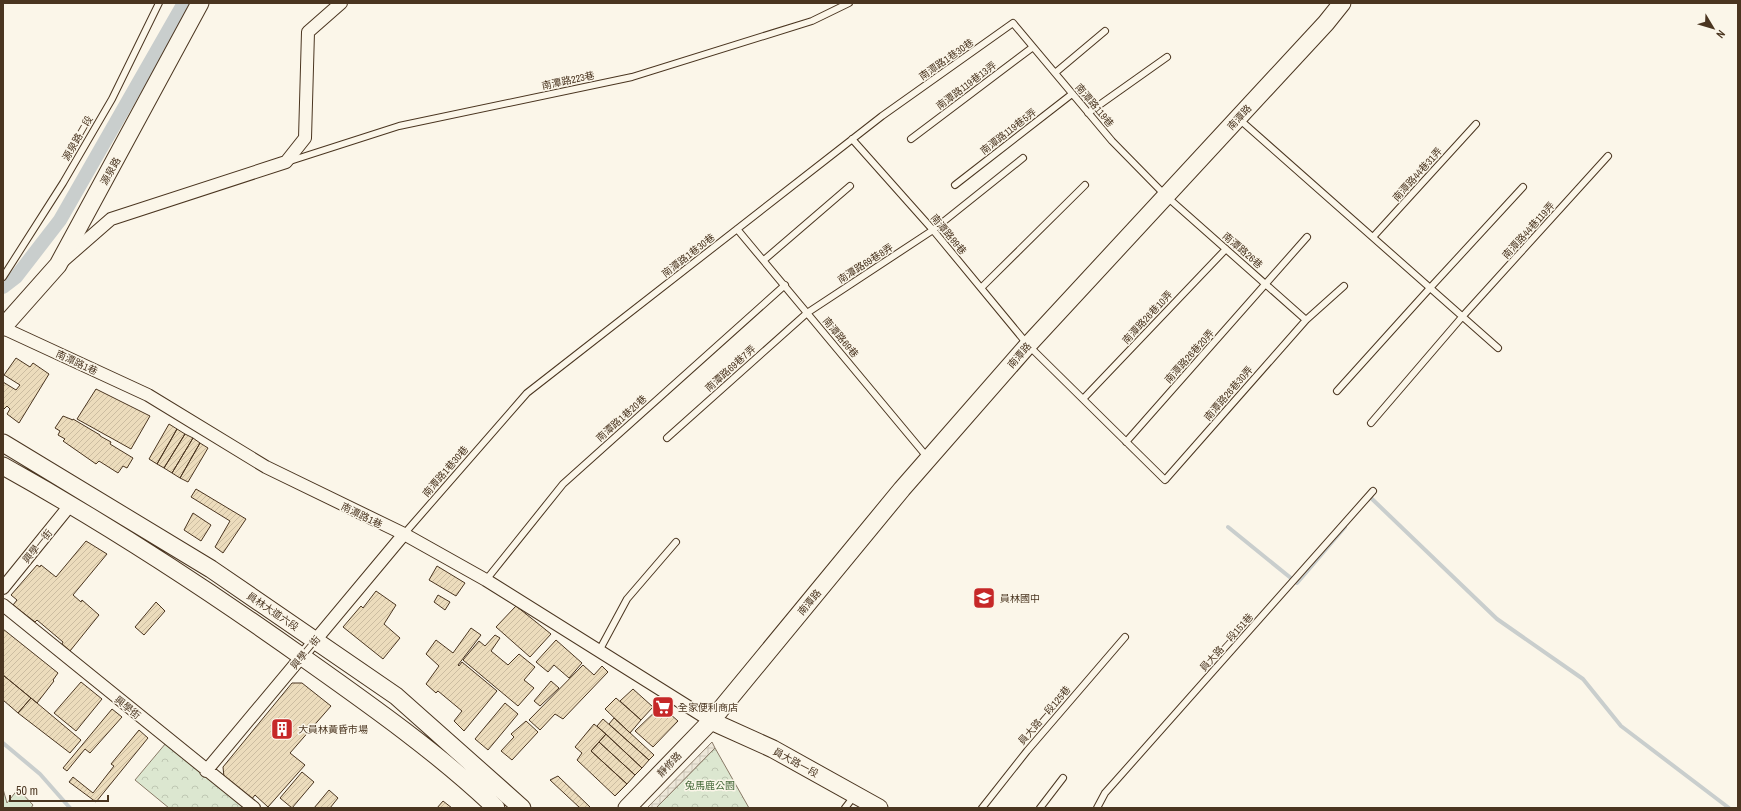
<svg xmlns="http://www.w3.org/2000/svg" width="1741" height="811" font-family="'Archivo Narrow','Noto Sans TC',sans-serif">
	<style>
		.park { fill: url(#park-crowns); stroke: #887966 }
		.pitch { fill: #dce7d0; stroke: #887966 }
		.plaza { fill: url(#plaza-grid); stroke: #887966 }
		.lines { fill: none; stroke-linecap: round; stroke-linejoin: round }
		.stream { stroke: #c9cecd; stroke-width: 4 }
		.canal { stroke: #c9cecd; stroke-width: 14 }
		.building { fill: url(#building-hatch); stroke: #4a3520 }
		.lane-casing { stroke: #4a3520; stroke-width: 8 }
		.street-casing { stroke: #4a3520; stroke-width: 14 }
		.secondary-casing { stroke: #4a3520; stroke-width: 19 }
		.lane { stroke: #fbf6e9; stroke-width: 6 }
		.street { stroke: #fbf6e9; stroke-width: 12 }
		.secondary { stroke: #fbf6e9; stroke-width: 17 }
		.labels { text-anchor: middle; stroke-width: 3; stroke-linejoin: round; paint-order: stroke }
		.street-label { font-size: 10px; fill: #4a3520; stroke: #fbf6e9 }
		.poi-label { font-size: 10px; fill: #4a3520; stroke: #fbf6e9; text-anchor: start }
		.park-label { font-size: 10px; fill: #436837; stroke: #fbf6e9 }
	</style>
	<defs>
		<pattern id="park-crowns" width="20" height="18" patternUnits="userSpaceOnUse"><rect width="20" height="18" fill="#dce7d0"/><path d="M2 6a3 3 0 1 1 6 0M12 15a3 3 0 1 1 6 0" fill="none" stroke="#bec7b2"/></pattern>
		<pattern id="plaza-grid" width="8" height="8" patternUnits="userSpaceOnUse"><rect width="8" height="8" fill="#ede7d9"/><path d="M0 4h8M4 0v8" fill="none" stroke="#cdc7ba"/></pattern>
		<pattern id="building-hatch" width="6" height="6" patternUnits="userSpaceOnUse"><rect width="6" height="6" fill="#ecdcbc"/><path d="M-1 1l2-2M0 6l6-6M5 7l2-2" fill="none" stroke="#ccbda1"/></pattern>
	</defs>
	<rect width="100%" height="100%" fill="#fbf6e9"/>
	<path class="park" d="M166,743L244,808H169L135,780Z
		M715,748L749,808H656Z"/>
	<path class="pitch" d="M3,789L7,803L18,789L33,805L31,808H3Z"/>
	<path class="plaza" d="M712,742L715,748L656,808H647Z"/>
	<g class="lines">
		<path class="stream" d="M1368,500L1370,497L1497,619L1583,679L1621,726L1729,808
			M1228,527L1297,583L1345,527
			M3,743L40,774L70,808"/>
		<path class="canal" d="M3,287L16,277L60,220L184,3"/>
	</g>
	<path class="building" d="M16,358L30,367L33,363L49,374L19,423L7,414L10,409L7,406L3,410V382L16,390L20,385L4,375Z
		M96,389L150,416L131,449L77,419Z
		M63,416L73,420V419L100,435V436L111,442L110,444L133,458L127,468L123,466L118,473L99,461L96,464L63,441L65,439L58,435L60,431L55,428Z
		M169,424L177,429L157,464L149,459Z
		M177,429L185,434L164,468L157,464Z
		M185,434L193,438L172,473L164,468Z
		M193,438L200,443L180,478L172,473Z
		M200,443L208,448L188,482L180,478Z
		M196,489L246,519L223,553L215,547L230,521L191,497Z
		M193,513L211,525L201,541L184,530Z
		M86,541L107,554L73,595L81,602L82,600L99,615L70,651L62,644L63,642L37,620L35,622L13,605L17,600L11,595L37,565L40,567L41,565L56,577Z
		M437,566L465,583L456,596L429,580Z
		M376,591L396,605L384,624L400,638L383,659L343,627L361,606L363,608Z
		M438,595L450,602L445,610L434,602Z
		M156,602L165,611L144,635L135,627Z
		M516,606L551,634L530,657L496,627Z
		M471,628L481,635L458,665L459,666L462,662L497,691L464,731L454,721L462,711L438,691L436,693L426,684L439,666L426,654L436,640L453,653Z
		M3,629L58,673L53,680L54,681L37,703L3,675Z
		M495,635L500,638L491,651L508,665L519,654L535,667L524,680L534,688L518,706L463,660L479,641L485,646Z
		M556,640L582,663L569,678L554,665L548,672L536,662Z
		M583,665L594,675L602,666L608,672L563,719L555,714L540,730L529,720Z
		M3,675L31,698L18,713L3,700Z
		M551,681L559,688L540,706L534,701Z
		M81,682L102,699L76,731L54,713Z
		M292,683H302L331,706L290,753L305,765L268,807L255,795L251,800L224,777L223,767Z
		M633,689L653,707L641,720L620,701Z
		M31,698L81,740L70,753L18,713Z
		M616,698L641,720L630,733L605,709Z
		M505,703L518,714L488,750L475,739Z
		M661,706L678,721L653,747L635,731Z
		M112,709L122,717L90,753L85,749L67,771L63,768Z
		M614,718L654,755L649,760L609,724Z
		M603,719L649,760L642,768L597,726Z
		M526,721L538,732L512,760L501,751L514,737L511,734Z
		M594,724L606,734L591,751L627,784L615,796L577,760L582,753L575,747Z
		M139,730L148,738L96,802L69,782L73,777L93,793L114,766L111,764Z
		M606,734L642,768L635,775L599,742Z
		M599,742L635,775L627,784L591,751Z
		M302,772L314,782L292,808L280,798Z
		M558,776L591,808H580L550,780Z
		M329,790L338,798L330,808H314Z
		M443,801L452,808H437Z"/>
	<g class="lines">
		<g class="lane-casing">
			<path id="lane" d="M1055,73L1105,31
				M1088,113L1167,57
				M1239,119L1498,348
				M852,139L933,230L1028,345L1165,480L1306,320L1344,286
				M911,139L1033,47
				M290,161L399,126L632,77L812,21L849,3
				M955,185L1072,94
				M737,229L928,458
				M1373,237L1476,124
				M764,260L850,186
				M3,277L63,183L112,99L159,3
				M981,288L1085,185
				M1337,391L1430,288L1523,187
				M1083,399L1226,249
				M1371,423L1462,317L1608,156
				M667,438L807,313L933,230L1023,158
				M1126,442L1307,237
				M404,534L527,393L882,116L1013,23L1112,141L1166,196L1306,320
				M486,580L563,484L785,285
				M599,651L627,599L676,542
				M845,808L855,795
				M982,808L1027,751L1125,637
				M1040,808L1063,778
				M1097,808L1105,793L1373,491"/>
		</g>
		<g class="street-casing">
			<path id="street" d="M64,260L111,219L286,162L305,138L308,32L341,3
				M3,328L148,395L266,467L404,534L486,580L711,721
				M3,588L71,504
				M3,605L254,808
				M206,771L404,534"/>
		</g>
		<g class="secondary-casing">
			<path id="secondary" d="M3,327L58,265L200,3
				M3,443L211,569L396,696L522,808
				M3,466C109,525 210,591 308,661C373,707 438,753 496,808
				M711,721L773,749L879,808
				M627,808L711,721L902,489L1028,345L1326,23L1342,3"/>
		</g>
		<use href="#lane" class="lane"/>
		<use href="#street" class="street"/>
		<use href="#secondary" class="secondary"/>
	</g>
	<defs>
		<g id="school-square" transform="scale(1.15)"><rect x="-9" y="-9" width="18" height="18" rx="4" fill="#c62828" stroke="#fbf6e9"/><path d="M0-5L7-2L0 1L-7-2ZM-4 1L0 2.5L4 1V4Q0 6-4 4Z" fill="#fff"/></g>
		<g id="supermarket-square" transform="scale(1.15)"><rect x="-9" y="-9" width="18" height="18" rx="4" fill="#c62828" stroke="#fbf6e9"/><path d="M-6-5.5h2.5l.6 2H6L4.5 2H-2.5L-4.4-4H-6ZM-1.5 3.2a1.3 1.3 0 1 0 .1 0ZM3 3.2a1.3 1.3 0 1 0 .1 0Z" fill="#fff"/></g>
		<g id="building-square" transform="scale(1.15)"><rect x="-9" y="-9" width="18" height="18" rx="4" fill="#c62828" stroke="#fbf6e9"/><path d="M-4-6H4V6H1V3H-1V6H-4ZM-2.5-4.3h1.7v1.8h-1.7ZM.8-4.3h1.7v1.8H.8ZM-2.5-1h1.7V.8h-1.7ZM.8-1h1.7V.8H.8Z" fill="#fff"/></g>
	</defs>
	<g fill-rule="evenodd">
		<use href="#school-square" x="984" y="598"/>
		<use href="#supermarket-square" x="663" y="707"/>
		<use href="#building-square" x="282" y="729"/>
	</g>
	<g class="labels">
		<g class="street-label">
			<text transform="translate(946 59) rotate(-35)" y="4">南潭路1巷30巷</text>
			<text transform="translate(568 80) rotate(-12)" y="4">南潭路223巷</text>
			<text transform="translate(966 85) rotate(-37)" y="4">南潭路119巷13弄</text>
			<text transform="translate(1095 105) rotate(50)" y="4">南潭路119巷</text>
			<text transform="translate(1239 117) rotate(-47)" y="4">南潭路</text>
			<text transform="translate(1008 131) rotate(-38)" y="4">南潭路119巷5弄</text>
			<text transform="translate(77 138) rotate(-60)" y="4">源泉路二段</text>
			<text transform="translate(110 171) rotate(-61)" y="4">源泉路</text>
			<text transform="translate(1417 174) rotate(-48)" y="4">南潭路44巷31弄</text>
			<text transform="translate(1528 230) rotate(-48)" y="4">南潭路44巷119弄</text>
			<text transform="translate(949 234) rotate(50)" y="4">南潭路99巷</text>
			<text transform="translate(1243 250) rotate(41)" y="4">南潭路26巷</text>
			<text transform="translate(688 255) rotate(-38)" y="4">南潭路1巷30巷</text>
			<text transform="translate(865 263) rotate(-33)" y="4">南潭路69巷8弄</text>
			<text transform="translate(1147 317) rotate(-47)" y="4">南潭路26巷10弄</text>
			<text transform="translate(841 337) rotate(50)" y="4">南潭路69巷</text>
			<text transform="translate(1019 355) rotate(-49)" y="4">南潭路</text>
			<text transform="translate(1189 356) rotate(-48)" y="4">南潭路26巷20弄</text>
			<text transform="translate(77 362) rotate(25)" y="4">南潭路1巷</text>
			<text transform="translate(730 368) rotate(-42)" y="4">南潭路69巷7弄</text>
			<text transform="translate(1228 393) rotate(-49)" y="4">南潭路26巷30弄</text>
			<text transform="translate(621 418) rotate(-42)" y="4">南潭路1巷20巷</text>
			<text transform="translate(445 471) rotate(-49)" y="4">南潭路1巷30巷</text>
			<text transform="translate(362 515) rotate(26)" y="4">南潭路1巷</text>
			<text transform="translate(37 546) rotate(-51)" y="4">興學一街</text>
			<text transform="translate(809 602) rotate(-50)" y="4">南潭路</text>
			<text transform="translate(273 611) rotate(34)" y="4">員林大道六段</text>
			<text transform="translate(1226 642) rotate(-48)" y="4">員大路一段151巷</text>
			<text transform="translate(305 652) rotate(-50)" y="4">興學二街</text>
			<text transform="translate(128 707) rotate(39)" y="4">興學街</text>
			<text transform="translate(1044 715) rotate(-49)" y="4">員大路一段125巷</text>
			<text transform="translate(796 762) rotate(29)" y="4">員大路一段</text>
			<text transform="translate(669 764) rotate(-46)" y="4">靜修路</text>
		</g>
		<g class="poi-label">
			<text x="1000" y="602">員林國中</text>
			<text x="678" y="711">全家便利商店</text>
			<text x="298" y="733">大員林黃昏市場</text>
		</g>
		<g class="park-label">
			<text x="710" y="789">兔馬鹿公園</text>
		</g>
	</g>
	<rect width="1741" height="811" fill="none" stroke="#4a3520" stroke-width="8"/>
	<g transform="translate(1713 28) rotate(128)" stroke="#fbf6e9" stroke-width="3" paint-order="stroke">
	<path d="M0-3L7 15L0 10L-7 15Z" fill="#4a3520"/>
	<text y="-6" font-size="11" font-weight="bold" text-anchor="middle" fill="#4a3520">N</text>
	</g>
	<path d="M10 795v6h98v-6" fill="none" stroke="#4a3520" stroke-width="2"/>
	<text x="16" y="795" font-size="12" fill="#4a3520" stroke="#fbf6e9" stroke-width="3" paint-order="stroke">50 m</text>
</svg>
